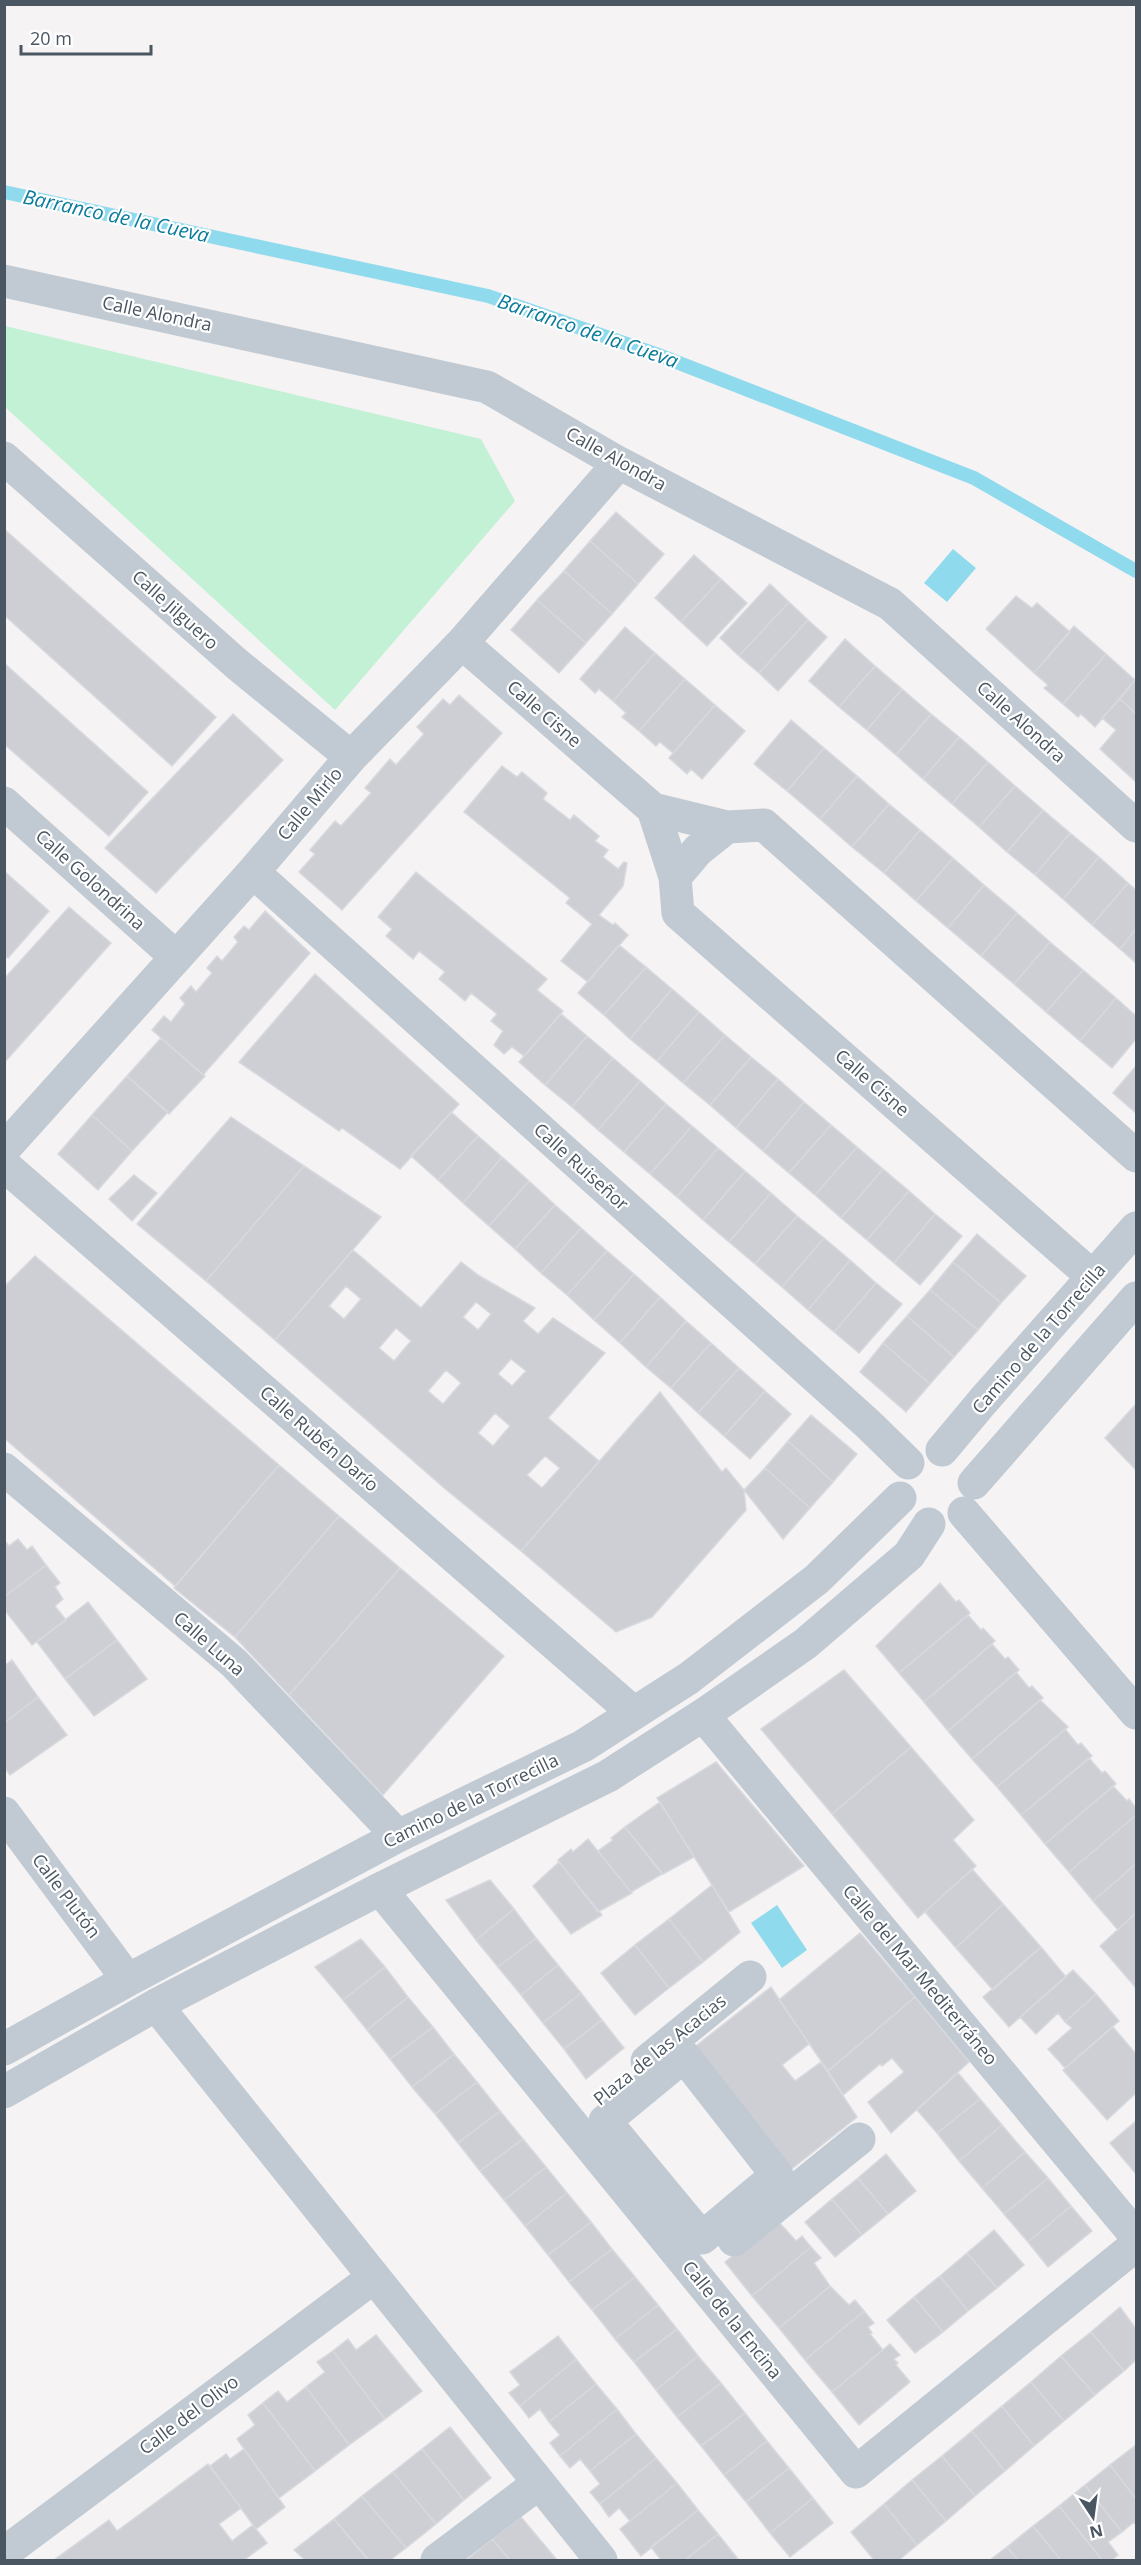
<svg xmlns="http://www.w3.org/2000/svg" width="1141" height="2565" font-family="'Open Sans',sans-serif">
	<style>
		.green { fill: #c3f1d5 }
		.water { fill: #90daee }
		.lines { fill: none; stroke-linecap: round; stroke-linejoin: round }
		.stream { stroke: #90daee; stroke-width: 14 }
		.building { fill: #cdcfd5; stroke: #d7d9de; stroke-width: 1.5; fill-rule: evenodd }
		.minor { stroke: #c1cad2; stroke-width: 33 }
		.labels { text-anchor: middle; stroke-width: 4.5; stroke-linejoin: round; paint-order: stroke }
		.street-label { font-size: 18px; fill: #4a5661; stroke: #fff }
		.water-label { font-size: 20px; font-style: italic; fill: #0c7c9b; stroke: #fff }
	</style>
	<rect width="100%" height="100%" fill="#f5f3f3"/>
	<path class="green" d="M5,326L481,439L515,501L335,710L5,407Z"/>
	<path class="water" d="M953,549L976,568L947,602L924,583Z
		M777,1905L807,1950L782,1968L751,1923Z"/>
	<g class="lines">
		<path class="stream" d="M4,192L488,296L656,354L974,478L1136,571"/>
	</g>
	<path class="building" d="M616,512L664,554L638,584L590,541Z
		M4,529L216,717L172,766L4,615Z
		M590,541L638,584L612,614L564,571Z
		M694,555L721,579L681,622L655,598Z
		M564,571L612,614L586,643L537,600Z
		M721,579L747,603L707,646L681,622Z
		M770,584L789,602L739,656L720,638Z
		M1016,596L1032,608L1037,603L1070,632L1034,673L986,629Z
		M537,600L586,643L559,673L511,630Z
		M789,602L808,620L759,673L739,656Z
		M808,620L827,637L778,691L759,673Z
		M1074,626L1106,654L1063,704L1044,688L1048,685L1034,673Z
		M625,627L655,653L613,701L599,689L595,693L580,679Z
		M845,639L875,666L839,707L809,681Z
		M655,653L685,679L639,731L622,717L626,713L613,701Z
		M1106,654L1135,680L1095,727L1081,714L1078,717L1063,704Z
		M4,663L148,792L109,836L4,744Z
		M875,666L902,689L867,730L839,707Z
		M685,679L715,705L673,753L660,742L656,746L639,731Z
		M1135,680L1136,681V714L1120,699Z
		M902,689L931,714L896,755L867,730Z
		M459,695L502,733L342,910L299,872L315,854L310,850L335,821L341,826L371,793L365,788L390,759L396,765L424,734L417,727L443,699L450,705Z
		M1120,699L1136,714V782L1100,749L1116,730L1102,718Z
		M715,705L745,731L702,779L691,769L687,774L669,758Z
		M233,714L283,760L156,893L105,848Z
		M931,714L959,737L923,779L896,755Z
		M791,720L824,748L787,791L754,764Z
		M959,737L988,762L952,804L923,779Z
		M824,748L857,776L820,819L787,791Z
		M988,762L1015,786L979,827L952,804Z
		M502,766L517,777L522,772L547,793L543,799L570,820L574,815L599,836L595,841L608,850L603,857L618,869L624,862L627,863L623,886L599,915L613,925L615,923L628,935L588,982L561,961L592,924L566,903L570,898L464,812Z
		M857,776L889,804L852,847L820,819Z
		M1015,786L1043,810L1007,852L979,827Z
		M889,804L920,830L884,873L852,847Z
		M1043,810L1070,833L1035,875L1007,852Z
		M920,830L953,858L916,901L884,873Z
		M1070,833L1099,857L1063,899L1035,875Z
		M1099,857L1128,883L1092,925L1063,899Z
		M953,858L984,885L948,928L916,901Z
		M4,871L49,911L8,958L4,955Z
		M416,872L547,979L537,990L563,1011L524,1056L512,1047L504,1054L494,1045L503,1031L491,1021L497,1014L471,993L465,1001L439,979L445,972L419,951L413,959L386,936L392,929L378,917Z
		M1128,883L1136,890V929L1120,949L1092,925Z
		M984,885L1017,913L981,956L948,928Z
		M69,907L111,943L4,1063V979Z
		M265,911L310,953L203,1075L152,1030L164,1016L171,1022L185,1004L180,998L191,986L196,992L212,973L207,968L217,956L222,961L238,942L234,937L244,926L249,930Z
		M1017,913L1050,942L1014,984L981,956Z
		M1136,929V963L1120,949Z
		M1050,942L1083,970L1046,1012L1014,984Z
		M619,945L646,967L604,1015L578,993Z
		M646,967L672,989L630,1039L604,1015Z
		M1083,970L1116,998L1080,1041L1046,1012Z
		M315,974L459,1104L400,1169L342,1128L339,1131L239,1062Z
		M672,989L699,1012L657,1061L630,1039Z
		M1116,998L1136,1016V1039L1112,1068L1080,1041Z
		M699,1012L725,1035L683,1083L657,1061Z
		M561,1014L587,1036L545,1085L519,1062Z
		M725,1035L751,1057L710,1105L683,1083Z
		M587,1036L613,1058L572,1107L545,1085Z
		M161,1038L205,1076L169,1114L127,1076Z
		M751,1057L778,1079L736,1128L710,1105Z
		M613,1058L640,1081L598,1130L572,1107Z
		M1136,1066V1113L1113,1093Z
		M127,1076L168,1112L132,1151L92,1115Z
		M778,1079L804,1102L763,1151L736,1128Z
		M640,1081L666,1104L624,1152L598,1130Z
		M804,1102L831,1125L789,1173L763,1151Z
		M666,1104L692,1126L650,1174L624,1152Z
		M451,1112L478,1136L438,1180L411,1156Z
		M92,1115L132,1151L98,1190L58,1154Z
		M231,1117L304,1166L206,1281L137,1224Z
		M831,1125L857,1147L815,1195L789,1173Z
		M692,1126L718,1148L677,1197L650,1174Z
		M478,1136L502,1157L463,1203L438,1180Z
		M857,1147L883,1169L841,1218L815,1195Z
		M718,1148L745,1171L703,1220L677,1197Z
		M502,1157L529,1181L489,1226L463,1203Z
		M304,1166L381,1217L275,1340L206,1281Z
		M883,1169L909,1191L867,1240L841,1218Z
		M745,1171L771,1193L729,1242L703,1220Z
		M134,1175L157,1193L132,1221L109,1199Z
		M529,1181L555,1205L515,1249L489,1226Z
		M909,1191L935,1214L894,1263L867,1240Z
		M771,1193L797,1216L755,1264L729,1242Z
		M555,1205L581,1228L541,1273L515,1249Z
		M935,1214L962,1236L920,1285L894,1263Z
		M797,1216L824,1238L782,1287L755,1264Z
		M581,1228L607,1251L567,1295L541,1273Z
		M977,1234L1026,1276L1001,1303L953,1262Z
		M824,1238L850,1260L808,1310L782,1287Z
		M353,1250L421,1308L461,1262L478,1275L535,1308L523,1321L538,1334L553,1318L605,1353L548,1418L599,1461L521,1551L443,1487L275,1340ZM346,1286L361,1299L344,1319L329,1306ZM476,1302L491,1314L478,1330L463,1317ZM396,1328L411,1341L394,1361L379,1348ZM511,1359L526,1371L512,1386L498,1374ZM446,1370L461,1383L443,1404L428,1391ZM495,1413L510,1426L493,1446L478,1433ZM545,1456L560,1468L542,1488L527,1475Z
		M607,1251L634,1274L594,1320L567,1295Z
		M35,1256L279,1465L175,1586L4,1438V1287Z
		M850,1260L876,1283L834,1332L808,1310Z
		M953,1262L1001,1303L978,1330L930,1290Z
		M634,1274L660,1297L620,1343L594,1320Z
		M876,1283L902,1304L859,1353L834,1332Z
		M930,1290L978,1330L954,1357L907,1316Z
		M660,1297L686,1321L646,1367L620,1343Z
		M907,1316L954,1357L930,1384L883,1343Z
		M686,1321L711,1343L671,1388L646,1367Z
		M711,1343L739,1368L698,1413L671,1388Z
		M883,1343L930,1384L906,1412L860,1372Z
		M739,1368L765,1391L724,1436L698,1413Z
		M765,1391L791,1414L750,1459L724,1436Z
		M660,1392L722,1472L726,1468L744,1490L746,1510L652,1617L616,1632L521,1551Z
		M1136,1404V1470L1105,1438Z
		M811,1415L857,1454L833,1482L788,1441Z
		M788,1441L833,1482L810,1508L765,1468Z
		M279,1465L339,1516L235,1637L174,1588Z
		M765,1468L810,1508L783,1539L744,1490Z
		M339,1516L400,1568L289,1695L235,1637Z
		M18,1539L27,1550L32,1546L46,1565L4,1597V1540L9,1546Z
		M46,1565L60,1583L55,1587L63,1599L55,1606L66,1620L32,1645L4,1609V1597Z
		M400,1568L504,1656L383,1795L289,1695Z
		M940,1583L956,1602L959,1600L970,1613L899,1673L876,1646Z
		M88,1602L117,1640L65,1679L37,1642Z
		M968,1615L981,1630L983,1628L995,1641L924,1702L899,1673Z
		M117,1640L147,1679L94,1716L65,1679Z
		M992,1644L1005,1659L1008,1657L1019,1670L948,1731L924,1702Z
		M12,1660L38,1697L4,1723V1666Z
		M844,1670L911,1747L832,1814L761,1729Z
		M1016,1672L1029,1688L1032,1686L1043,1698L972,1759L948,1731Z
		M38,1697L67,1735L10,1775L4,1767V1723Z
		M1040,1700L1068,1727L997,1787L972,1759Z
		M1065,1729L1078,1745L1081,1743L1092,1756L1021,1815L997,1787Z
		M911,1747L974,1820L953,1840L976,1866L918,1918L832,1814Z
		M1089,1758L1102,1773L1105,1771L1116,1784L1045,1844L1021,1815Z
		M716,1762L804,1866L729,1912L657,1798Z
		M1113,1786L1127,1801L1129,1799L1136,1808V1815L1069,1872L1045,1844Z
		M660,1802L694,1857L663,1874L625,1827Z
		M1136,1815V1864L1093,1901L1069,1872Z
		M625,1827L662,1874L631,1892L598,1851L613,1840L611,1838Z
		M588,1839L632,1893L598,1912L558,1860L571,1849L573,1852Z
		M559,1862L602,1915L571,1934L533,1886Z
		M1136,1864V1913L1118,1930L1093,1901Z
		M972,1869L1003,1904L956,1948L925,1912Z
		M490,1880L514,1909L476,1940L446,1900Z
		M712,1885L740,1932L703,1962L669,1919Z
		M1003,1904L1041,1947L993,1990L956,1948Z
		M514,1909L536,1938L498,1967L476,1940Z
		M1136,1913V1988L1100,1946Z
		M669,1919L703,1962L669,1988L635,1945Z
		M860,1933L915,1997L828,2071L779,2000Z
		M536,1938L558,1965L521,1995L498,1967Z
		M361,1939L385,1967L343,2000L315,1967Z
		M635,1945L669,1988L635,2015L601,1973Z
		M1041,1947L1066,1977L1009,2027L983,1997Z
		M558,1965L581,1993L543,2023L521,1995Z
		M385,1967L408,1997L367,2030L343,2000Z
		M1073,1970L1096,1994L1065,2022L1058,2013L1036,2034L1020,2017Z
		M771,1987L809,2044L782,2065L795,2081L821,2062L857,2117L789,2171L692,2049Z
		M581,1993L602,2020L564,2049L543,2023Z
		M1096,1994L1119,2021L1065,2068L1048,2049L1072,2028L1065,2022Z
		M408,1997L433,2027L390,2059L367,2030Z
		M915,1997L969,2062L891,2133L868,2102L904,2072L892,2058L882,2066L880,2064L843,2095L828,2071Z
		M602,2020L624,2048L586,2079L564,2049Z
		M433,2027L454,2054L412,2087L390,2059Z
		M1113,2027L1136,2054V2093L1107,2120L1063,2070Z
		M454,2054L477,2082L435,2114L412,2087Z
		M958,2073L980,2099L937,2133L917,2110Z
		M477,2082L500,2111L458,2143L435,2114Z
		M980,2099L1002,2125L959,2161L937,2133Z
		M500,2111L523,2139L480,2171L458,2143Z
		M1136,2121V2174L1110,2143Z
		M1002,2125L1025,2152L982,2188L959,2161Z
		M523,2139L546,2167L504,2200L480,2171Z
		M1025,2152L1048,2178L1004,2214L982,2188Z
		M886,2154L916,2191L888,2214L858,2178Z
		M546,2167L567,2193L525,2226L504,2200Z
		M858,2178L888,2214L862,2235L832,2199Z
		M1048,2178L1071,2206L1028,2242L1004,2214Z
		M567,2193L591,2222L548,2255L525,2226Z
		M832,2199L862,2235L835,2257L805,2222Z
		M1071,2206L1092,2231L1048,2267L1028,2242Z
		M777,2220L796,2241L802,2236L811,2247L752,2296L725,2262Z
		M591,2222L612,2249L569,2282L548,2255Z
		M994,2230L1024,2265L997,2288L967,2253Z
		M811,2247L821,2258L814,2263L830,2286L779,2328L752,2296Z
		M612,2249L635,2277L592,2310L569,2282Z
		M967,2253L997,2288L968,2311L940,2276Z
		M940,2276L968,2311L943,2332L914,2297Z
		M635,2277L658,2305L615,2339L592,2310Z
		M830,2286L849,2305L855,2300L864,2311L805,2360L779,2328Z
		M914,2297L943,2332L915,2353L887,2320Z
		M658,2305L677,2329L634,2362L615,2339Z
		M1120,2307L1136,2329V2360L1124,2371L1091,2332Z
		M864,2311L874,2323L868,2327L872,2333L870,2334L883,2350L832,2392L805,2360Z
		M677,2329L698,2356L656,2390L634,2362Z
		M1091,2332L1124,2371L1095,2395L1061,2356Z
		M376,2335L422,2391L385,2419L333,2351L348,2339L356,2350Z
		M558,2336L576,2359L520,2406L509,2393L520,2385L510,2372Z
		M890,2344L900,2355L894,2359L898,2363L896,2365L910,2382L859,2425L832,2392Z
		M333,2351L385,2419L349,2445L306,2387L325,2372L317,2362Z
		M698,2356L721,2383L677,2417L656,2390Z
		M1061,2356L1095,2395L1064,2421L1031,2382Z
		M576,2359L596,2384L549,2422L540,2409L529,2418L520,2406Z
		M1031,2382L1064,2421L1034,2446L1002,2406Z
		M721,2383L745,2413L701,2446L677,2417Z
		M596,2384L617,2409L560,2456L550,2443L560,2435L549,2422Z
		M306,2387L349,2445L315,2471L263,2403L278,2391L287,2402Z
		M263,2403L315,2471L279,2498L237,2439L255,2425L248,2415Z
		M1002,2406L1034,2446L1005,2471L972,2431Z
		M617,2409L636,2434L590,2471L580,2459L570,2468L560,2456Z
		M745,2413L767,2441L724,2475L701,2446Z
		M450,2427L491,2478L464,2500L422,2449Z
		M972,2431L1005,2471L975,2496L942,2456Z
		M636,2434L656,2458L600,2504L590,2492L600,2484L590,2471Z
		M767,2441L789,2468L746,2502L724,2475Z
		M1136,2445V2499L1110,2465Z
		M244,2449L285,2507L256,2529L210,2466L226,2454L230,2459Z
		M422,2449L464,2500L436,2524L393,2472Z
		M942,2456L975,2496L946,2521L912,2480Z
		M656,2458L677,2483L630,2521L619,2508L609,2517L600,2504Z
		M208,2464L241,2508L219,2524L232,2541L253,2525L267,2543L244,2560H54L109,2520L117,2531Z
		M1110,2465L1136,2499V2525L1134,2522L1122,2532L1085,2485Z
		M789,2468L813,2498L770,2533L746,2502Z
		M393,2472L436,2524L406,2548L362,2496Z
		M912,2480L946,2521L917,2545L884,2504Z
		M677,2483L698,2510L641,2556L620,2529Z
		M1085,2485L1122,2532L1108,2542L1118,2555L1112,2560H1102L1059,2506Z
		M362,2496L406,2548L390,2560H369L334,2519Z
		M813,2498L833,2523L790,2557L770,2533Z
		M884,2504L917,2545L899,2560H874L851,2532Z
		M1059,2506L1096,2552L1102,2560H1061L1033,2526Z
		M698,2510L718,2534L685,2560H661L651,2547Z
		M521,2517L557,2560H510L492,2539Z
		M334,2519L368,2560H369H305L294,2550Z
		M1033,2526L1061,2560H1018L1007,2547Z
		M718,2534L738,2559L737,2560H685Z
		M492,2539L510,2560H466Z
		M1007,2547L1018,2560H990Z"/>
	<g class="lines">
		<path class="minor" d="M4,281L487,387L619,463L890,604L1136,826
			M4,458L238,665L351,757
			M462,643L653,809L727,827
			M4,803L175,956
			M653,809L675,877
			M253,872L868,1424L908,1463
			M4,1149L253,872L351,757L462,643L619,463
			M4,1165L634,1713
			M1093,1277L678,913L675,877L698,850L727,827L764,825L1136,1156
			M942,1450L983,1401L1136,1228
			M4,1469L234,1663L398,1836
			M974,1483L1136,1298
			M964,1513L1136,1713
			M703,1715L1136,2236
			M4,1813L128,1980
			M380,1889L856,2472L1136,2245
			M156,2005L601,2560
			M4,2049L128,1980L398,1836L583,1746L689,1678L817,1579L900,1498
			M684,2056L777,2175L702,2238L605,2121Z
			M647,2061L750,1977
			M4,2092L156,2005L380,1889L608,1776L703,1715L805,1644L909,1555L929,1524
			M734,2240L859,2139
			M4,2553L374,2277
			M437,2560L539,2483"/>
	</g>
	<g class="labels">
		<g class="street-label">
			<text transform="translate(157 314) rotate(12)" y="6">Calle Alondra</text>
			<text transform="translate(616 459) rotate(29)" y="6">Calle Alondra</text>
			<text transform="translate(175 610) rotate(42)" y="6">Calle Jilguero</text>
			<text transform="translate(544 714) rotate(41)" y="6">Calle Cisne</text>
			<text transform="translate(1021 722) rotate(42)" y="6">Calle Alondra</text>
			<text transform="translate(310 804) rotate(-50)" y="6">Calle Mirlo</text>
			<text transform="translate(90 880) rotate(42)" y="6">Calle Golondrina</text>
			<text transform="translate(872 1083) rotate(41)" y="6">Calle Cisne</text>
			<text transform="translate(581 1167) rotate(42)" y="6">Calle Ruiseñor</text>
			<text transform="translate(1039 1339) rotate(-49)" y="6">Camino de la Torrecilla</text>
			<text transform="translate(319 1439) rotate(41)" y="6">Calle Rubén Darío</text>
			<text transform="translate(209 1644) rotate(41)" y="6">Calle Luna</text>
			<text transform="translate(471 1801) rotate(-26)" y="6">Camino de la Torrecilla</text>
			<text transform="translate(66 1896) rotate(53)" y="6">Calle Plutón</text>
			<text transform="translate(920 1975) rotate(50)" y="6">Calle del Mar Mediterráneo</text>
			<text transform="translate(660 2050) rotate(-39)" y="6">Plaza de las Acacias</text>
			<text transform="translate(732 2320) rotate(51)" y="6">Calle de la Encina</text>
			<text transform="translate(189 2415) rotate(-37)" y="6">Calle del Olivo</text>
		</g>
		<g class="water-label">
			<text transform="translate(116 216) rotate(12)" y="7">Barranco de la Cueva</text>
			<text transform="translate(588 331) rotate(19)" y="7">Barranco de la Cueva</text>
		</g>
	</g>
	<rect width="1141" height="2565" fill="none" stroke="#4a5661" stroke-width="12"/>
	<g transform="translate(1093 2517) rotate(167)" stroke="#ffffff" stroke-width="4.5" paint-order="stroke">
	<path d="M0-4.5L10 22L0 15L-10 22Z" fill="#4a5661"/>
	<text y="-9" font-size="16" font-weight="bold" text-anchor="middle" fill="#4a5661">N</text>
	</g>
	<path d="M21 45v9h130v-9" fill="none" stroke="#4a5661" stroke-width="3"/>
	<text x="30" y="45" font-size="18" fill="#4a5661" stroke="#ffffff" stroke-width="4.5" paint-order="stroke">20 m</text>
</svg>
